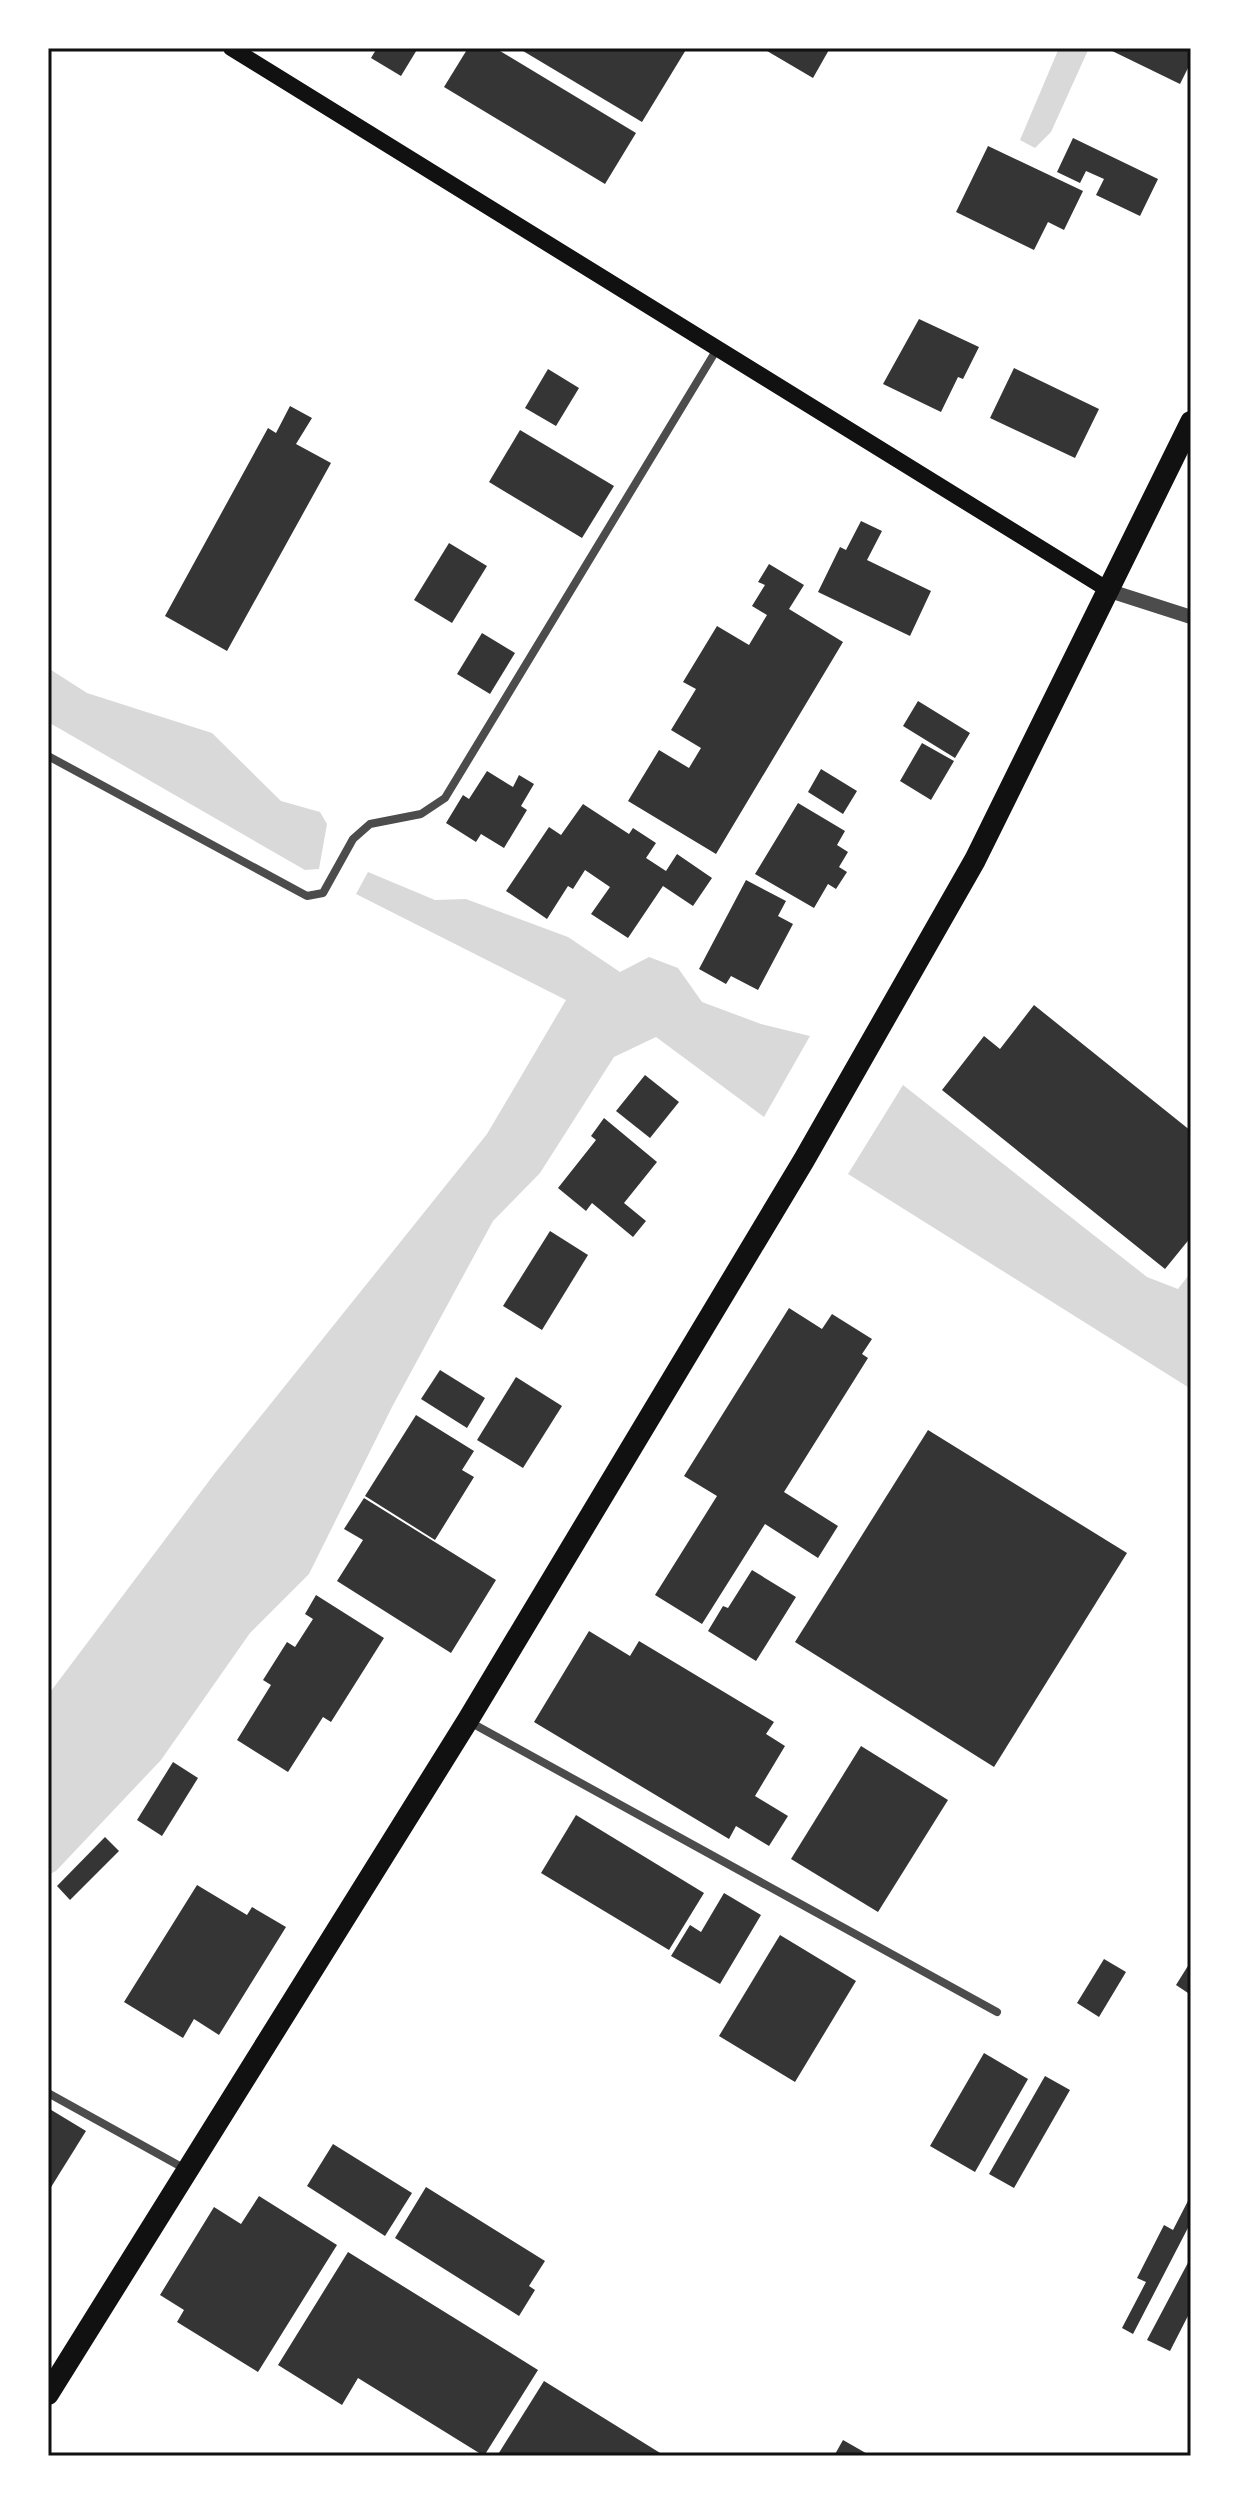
<svg xmlns="http://www.w3.org/2000/svg" width="1239" height="2504" font-family="Rubik,sans-serif">
<rect width="100%" height="100%" fill="#fff"/>
<!-- water -->
<g fill="#d9d9d9">
<path d="M 1059,48 L 1089,48 L 1051,132 L 1035,148 L 1020,140 Z"/>
<path d="M 48,668 L 87,693 L 212,733 L 281,801 L 320,812 L 327,824 L 319,869 L 305,870 L 48,722 Z"/>
<path d="M 368,872 L 435,900 L 466,899 L 568,937 L 620,972 L 649,957 L 678,968 L 702,1002 L 761,1024 L 810,1036 L 764,1117 L 656,1037 L 614,1057 L 540,1173 L 493,1221 L 392,1407 L 309,1574 L 250,1633 L 161,1760 L 56,1871 L 48,1875 L 48,1695 L 215,1473 L 487,1134 L 566,1000 L 356,894 Z"/>
<path d="M 903,1085 L 1147,1277 L 1178,1289 L 1191,1272 L 1191,1389 L 848,1174 Z"/>
</g>
<!-- building -->
<g fill="#353535">
<path d="M 377,48 L 418,48 L 401,76 L 371,58 Z"/>
<path d="M 468,48 L 495,48 L 636,133 L 605,184 L 444,87 Z"/>
<path d="M 518,48 L 687,48 L 642,122 Z"/>
<path d="M 762,48 L 830,48 L 813,78 Z"/>
<path d="M 1106,48 L 1191,48 L 1191,62 L 1180,84 Z"/>
<path d="M 1073,138 L 1158,179 L 1140,216 L 1096,195 L 1104,179 L 1086,171 L 1080,183 L 1057,172 Z"/>
<path d="M 988,146 L 1083,191 L 1064,230 L 1048,222 L 1034,250 L 956,212 Z"/>
<path d="M 919,319 L 979,347 L 963,379 L 958,377 L 941,412 L 883,384 Z"/>
<path d="M 1014,368 L 1099,409 L 1075,458 L 990,418 Z"/>
<path d="M 548,369 L 579,388 L 556,426 L 525,408 Z"/>
<path d="M 290,406 L 312,418 L 296,444 L 331,463 L 227,651 L 165,616 L 268,428 L 276,433 Z"/>
<path d="M 520,430 L 614,486 L 582,538 L 489,482 Z"/>
<path d="M 861,521 L 882,531 L 867,560 L 931,591 L 910,636 L 818,592 L 840,547 L 846,550 Z"/>
<path d="M 449,543 L 487,566 L 452,623 L 414,600 Z"/>
<path d="M 769,564 L 804,585 L 789,609 L 843,642 L 716,854 L 628,801 L 659,750 L 689,768 L 701,748 L 671,730 L 696,689 L 683,682 L 717,626 L 749,645 L 767,615 L 752,606 L 765,585 L 758,582 Z"/>
<path d="M 482,633 L 515,653 L 490,694 L 457,674 Z"/>
<path d="M 918,701 L 970,733 L 955,758 L 903,726 Z"/>
<path d="M 922,743 L 954,761 L 931,800 L 900,781 Z"/>
<path d="M 821,769 L 857,791 L 843,814 L 808,792 Z"/>
<path d="M 487,771 L 513,787 L 519,775 L 534,784 L 521,806 L 527,810 L 504,848 L 481,834 L 476,842 L 446,823 L 463,795 L 469,799 Z"/>
<path d="M 798,803 L 845,831 L 837,845 L 848,852 L 839,867 L 847,872 L 836,889 L 828,884 L 814,908 L 755,874 Z"/>
<path d="M 583,804 L 629,834 L 633,828 L 656,843 L 646,858 L 666,871 L 677,854 L 712,878 L 693,906 L 663,886 L 628,938 L 591,914 L 610,887 L 585,870 L 573,889 L 568,886 L 547,919 L 506,891 L 549,827 L 561,835 Z"/>
<path d="M 746,880 L 786,901 L 778,916 L 793,924 L 758,990 L 731,976 L 726,984 L 699,969 Z"/>
<path d="M 1034,1005 L 1191,1131 L 1191,1237 L 1165,1269 L 942,1090 L 984,1036 L 1000,1049 Z"/>
<path d="M 645,1075 L 679,1102 L 650,1138 L 616,1111 Z"/>
<path d="M 604,1118 L 657,1162 L 624,1203 L 646,1221 L 633,1237 L 592,1203 L 586,1211 L 558,1188 L 596,1140 L 591,1136 Z"/>
<path d="M 550,1231 L 588,1255 L 542,1330 L 503,1306 Z"/>
<path d="M 789,1308 L 822,1329 L 832,1314 L 872,1339 L 862,1354 L 868,1358 L 784,1492 L 838,1526 L 818,1558 L 765,1524 L 702,1624 L 655,1595 L 717,1496 L 684,1476 Z"/>
<path d="M 440,1370 L 485,1398 L 467,1428 L 421,1399 Z"/>
<path d="M 516,1377 L 562,1406 L 523,1468 L 477,1440 Z"/>
<path d="M 416,1415 L 474,1451 L 462,1470 L 474,1477 L 435,1540 L 365,1496 Z"/>
<path d="M 928,1430 L 1127,1553 L 994,1767 L 795,1642 Z"/>
<path d="M 364,1498 L 496,1580 L 451,1653 L 337,1581 L 363,1540 L 344,1529 Z"/>
<path d="M 752,1570 L 796,1597 L 756,1661 L 708,1631 L 723,1606 L 728,1608 Z"/>
<path d="M 316,1595 L 384,1638 L 331,1722 L 323,1717 L 288,1772 L 237,1740 L 271,1685 L 263,1680 L 287,1642 L 295,1647 L 313,1619 L 305,1614 Z"/>
<path d="M 589,1631 L 630,1656 L 639,1641 L 774,1722 L 766,1734 L 785,1746 L 755,1796 L 788,1816 L 769,1846 L 736,1826 L 729,1839 L 534,1722 Z"/>
<path d="M 861,1746 L 948,1800 L 878,1912 L 791,1859 Z"/>
<path d="M 173,1762 L 198,1778 L 162,1836 L 137,1820 Z"/>
<path d="M 576,1815 L 704,1893 L 669,1950 L 541,1873 Z"/>
<path d="M 105,1837 L 119,1851 L 70,1900 L 57,1886 Z"/>
<path d="M 197,1885 L 247,1915 L 252,1907 L 286,1927 L 219,2035 L 194,2019 L 183,2038 L 124,2002 Z"/>
<path d="M 724,1893 L 761,1915 L 720,1984 L 671,1956 L 690,1925 L 701,1932 Z"/>
<path d="M 780,1935 L 856,1981 L 795,2082 L 719,2036 Z"/>
<path d="M 1104,1959 L 1126,1972 L 1099,2017 L 1077,2003 Z"/>
<path d="M 1191,1961 L 1191,1995 L 1176,1985 Z"/>
<path d="M 984,2053 L 1028,2079 L 975,2172 L 930,2146 Z"/>
<path d="M 1045,2076 L 1070,2090 L 1014,2188 L 989,2174 Z"/>
<path d="M 48,2108 L 86,2131 L 48,2192 Z"/>
<path d="M 333,2144 L 412,2193 L 385,2236 L 307,2186 Z"/>
<path d="M 426,2187 L 545,2261 L 529,2286 L 535,2290 L 519,2316 L 395,2238 Z"/>
<path d="M 1191,2195 L 1191,2222 L 1133,2334 L 1122,2328 L 1146,2282 L 1137,2278 L 1164,2225 L 1173,2230 Z"/>
<path d="M 259,2196 L 337,2245 L 258,2372 L 177,2322 L 184,2310 L 160,2295 L 214,2207 L 241,2224 Z"/>
<path d="M 348,2252 L 538,2370 L 484,2456 L 358,2378 L 342,2405 L 278,2365 Z"/>
<path d="M 1191,2257 L 1191,2310 L 1170,2351 L 1147,2340 Z"/>
<path d="M 544,2381 L 665,2456 L 497,2456 Z"/>
<path d="M 843,2440 L 871,2456 L 834,2456 Z"/>
</g>
<g fill="none" stroke-linecap="round" stroke-linejoin="round">
<!-- minor -->
<g stroke="#4c4c4c" stroke-width="8">
<path d="M 48,756 L 307,896 L 323,893 L 353,839 L 370,824 L 421,814 L 445,798 L 717,349"/>
<path d="M 468,1721 L 997,2012"/>
<path d="M 48,2093 L 187,2170"/>
</g>
<!-- tertiary -->
<path stroke="#4c4c4c" stroke-width="14" d="M 1110,591 L 1191,617"/>
<!-- secondary -->
<path stroke="#111" stroke-width="16" d="M 231,48 L 1110,591"/>
<!-- trunk -->
<path stroke="#111" stroke-width="22" d="M 48,2394 L 468,1720 L 804,1160 L 975,860 L 1191,422"/>
</g>
<!-- border -->
<rect width="1239" height="2504" fill="none" stroke="#ffffff" stroke-width="100"/>
<rect x="50" y="50" width="1139" height="2404" fill="none" stroke="#111" stroke-width="3"/>
</svg>
